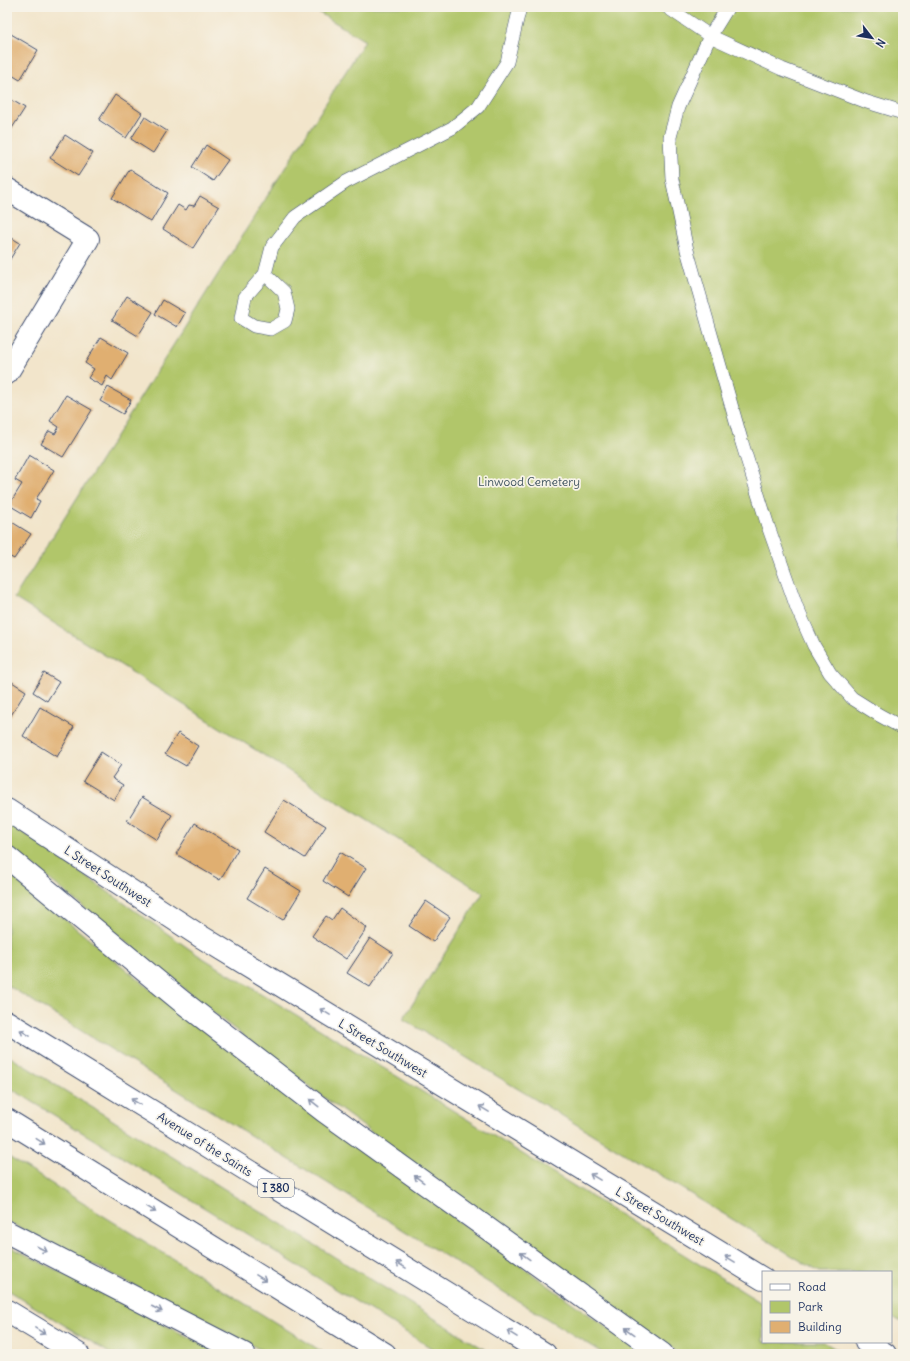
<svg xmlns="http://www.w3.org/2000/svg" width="910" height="1361" font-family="Delius,sans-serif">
<rect width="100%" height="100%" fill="#f7f3e8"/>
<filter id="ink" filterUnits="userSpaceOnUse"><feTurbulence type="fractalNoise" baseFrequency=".025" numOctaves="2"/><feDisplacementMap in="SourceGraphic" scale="8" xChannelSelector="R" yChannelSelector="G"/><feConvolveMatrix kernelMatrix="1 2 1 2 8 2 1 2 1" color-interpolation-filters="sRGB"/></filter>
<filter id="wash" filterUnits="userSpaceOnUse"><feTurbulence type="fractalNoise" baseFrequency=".012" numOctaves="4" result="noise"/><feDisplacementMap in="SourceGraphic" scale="16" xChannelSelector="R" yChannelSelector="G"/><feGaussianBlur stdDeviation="0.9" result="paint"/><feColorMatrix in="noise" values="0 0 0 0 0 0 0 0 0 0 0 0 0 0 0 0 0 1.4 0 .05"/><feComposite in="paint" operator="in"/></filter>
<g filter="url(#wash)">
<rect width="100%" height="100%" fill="#f2e5cb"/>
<!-- green -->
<g fill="#b1c66a" stroke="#667a64">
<path d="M 310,7 L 903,7 L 903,1323 L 891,1316 L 891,1272 L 819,1272 L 403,1019 L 483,893 L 14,598 L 365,41 Z"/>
<path d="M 7,821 L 198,955 L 449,1108 L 763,1304 L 763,1342 L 824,1342 L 844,1354 L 680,1354 L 439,1182 L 303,1082 L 224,1021 L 7,845 Z"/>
<path d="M 7,872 L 150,989 L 465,1226 L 644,1354 L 604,1354 L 7,985 Z"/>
<path d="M 7,1055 L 492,1354 L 441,1354 L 7,1086 Z"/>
<path d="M 7,1156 L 326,1354 L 269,1354 L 7,1221 Z"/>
<path d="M 7,1245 L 222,1354 L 111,1354 L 7,1290 Z"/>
</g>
<g id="blocks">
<!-- building -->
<g fill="#e0af71">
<path d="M 11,34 L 38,50 L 20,80 L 7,72 L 7,41 Z"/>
<path d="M 115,95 L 142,113 L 126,138 L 99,120 Z"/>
<path d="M 7,97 L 25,108 L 7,136 Z"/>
<path d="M 145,117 L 167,131 L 153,153 L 131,139 Z"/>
<path d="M 65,135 L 93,153 L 78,176 L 50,158 Z"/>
<path d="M 206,145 L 228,160 L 213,181 L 192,167 Z"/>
<path d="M 130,169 L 168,193 L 151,222 L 112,198 Z"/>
<path d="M 200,196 L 219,207 L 193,248 L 163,229 L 178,205 L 186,210 L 189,205 L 194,206 Z"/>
<path d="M 7,235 L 20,243 L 7,264 Z"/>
<path d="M 127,296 L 153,312 L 138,336 L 112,320 Z"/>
<path d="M 163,300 L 185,313 L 177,327 L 155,314 Z"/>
<path d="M 101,337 L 128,353 L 112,380 L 107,376 L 102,386 L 88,378 L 94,369 L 85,363 Z"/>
<path d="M 108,387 L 131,400 L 123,414 L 100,401 Z"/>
<path d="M 66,395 L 92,410 L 63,457 L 41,444 L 49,431 L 55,434 L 59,427 L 50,421 Z"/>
<path d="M 29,455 L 54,470 L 36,499 L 40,501 L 31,518 L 9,505 L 22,484 L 15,480 Z"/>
<path d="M 7,519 L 31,534 L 14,559 L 7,555 Z"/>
<path d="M 44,673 L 59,682 L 47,701 L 33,692 Z"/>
<path d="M 12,682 L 26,691 L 10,717 L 7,714 L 7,689 Z"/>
<path d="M 40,707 L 74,727 L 57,757 L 23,736 Z"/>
<path d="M 178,733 L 198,746 L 186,766 L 165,754 Z"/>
<path d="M 101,752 L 121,765 L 112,778 L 123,785 L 114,800 L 83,781 Z"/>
<path d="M 142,797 L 172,815 L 157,840 L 127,821 Z"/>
<path d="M 284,800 L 326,826 L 305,858 L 264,832 Z"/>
<path d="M 195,823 L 238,849 L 220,880 L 176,854 Z"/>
<path d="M 340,852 L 366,868 L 348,897 L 323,881 Z"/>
<path d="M 265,869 L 301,891 L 283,920 L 247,898 Z"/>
<path d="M 426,901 L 450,917 L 433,942 L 409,926 Z"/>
<path d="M 340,908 L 367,928 L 346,959 L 312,936 L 326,916 L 332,920 Z"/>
<path d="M 370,938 L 393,953 L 370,987 L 347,973 Z"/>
</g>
</g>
</g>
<g filter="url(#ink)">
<use href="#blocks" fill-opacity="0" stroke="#3b4a6e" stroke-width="1"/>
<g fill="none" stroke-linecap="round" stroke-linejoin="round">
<defs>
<g id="service">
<path d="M 667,7 L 710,36 L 782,69 L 867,102 L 903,113"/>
<path d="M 728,7 L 710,36 L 678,107 L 670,137 L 672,179 L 687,250 L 742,443 L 768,526 L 797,608 L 814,646 L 830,673 L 852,698 L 879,715 L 903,728"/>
<path d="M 265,274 L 284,292 L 288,309 L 285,321 L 271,329 L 254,326 L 241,318 L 245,297 L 265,274 L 272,247 L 295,217 L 346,182 L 452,128 L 478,107 L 507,62 L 520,7"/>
</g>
<path id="minor" d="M 7,189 L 88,239 L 7,373"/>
<g id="tertiary">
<path d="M 7,810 L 200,936 L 763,1279"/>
<path d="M 7,1311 L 78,1354"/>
<path d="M 866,1342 L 885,1354"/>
</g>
<g id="motorway">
<path d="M 7,857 L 180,1000 L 324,1111 L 662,1354"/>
<path d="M 7,1022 L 545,1354"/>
<path d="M 7,1120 L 385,1354"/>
<path d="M 7,1232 L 244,1354"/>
</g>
</defs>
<!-- service casing -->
<use href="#service" stroke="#3b4a6e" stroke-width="14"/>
<!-- minor casing -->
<use href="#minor" stroke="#3b4a6e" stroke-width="24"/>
<!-- tertiary casing -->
<use href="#tertiary" stroke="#3b4a6e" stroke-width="24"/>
<!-- motorway casing -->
<use href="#motorway" stroke="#3b4a6e" stroke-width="24"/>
<!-- service -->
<use href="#service" stroke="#fff" stroke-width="13"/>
<!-- minor -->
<use href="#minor" stroke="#fff" stroke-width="22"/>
<!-- tertiary -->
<use href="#tertiary" stroke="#fff" stroke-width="22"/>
<!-- motorway -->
<use href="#motorway" stroke="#fff" stroke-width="22"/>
</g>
<!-- one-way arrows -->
<defs><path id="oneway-shaft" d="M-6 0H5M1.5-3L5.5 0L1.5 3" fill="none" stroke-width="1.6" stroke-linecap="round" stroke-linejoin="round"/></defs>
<g stroke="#8d97ae">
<use href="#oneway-shaft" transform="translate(325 1012) rotate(-149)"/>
<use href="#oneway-shaft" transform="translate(25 1033) rotate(-148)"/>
<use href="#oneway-shaft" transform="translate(136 1102) rotate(-148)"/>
<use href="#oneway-shaft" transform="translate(314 1103) rotate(-142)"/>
<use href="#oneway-shaft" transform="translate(484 1109) rotate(-149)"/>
<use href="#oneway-shaft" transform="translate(40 1141) rotate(32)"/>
<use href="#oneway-shaft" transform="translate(595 1177) rotate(-149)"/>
<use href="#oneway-shaft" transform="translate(419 1179) rotate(-144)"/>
<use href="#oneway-shaft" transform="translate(151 1209) rotate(32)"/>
<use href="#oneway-shaft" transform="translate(42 1249) rotate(27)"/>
<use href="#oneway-shaft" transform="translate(525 1256) rotate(-144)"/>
<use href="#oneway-shaft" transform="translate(730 1259) rotate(-149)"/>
<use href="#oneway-shaft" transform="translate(401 1265) rotate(-148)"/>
<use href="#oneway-shaft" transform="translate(261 1278) rotate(32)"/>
<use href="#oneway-shaft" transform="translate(157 1309) rotate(27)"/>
<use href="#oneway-shaft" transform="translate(40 1331) rotate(31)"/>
<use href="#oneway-shaft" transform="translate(630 1331) rotate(-144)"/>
<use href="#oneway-shaft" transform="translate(512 1334) rotate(-148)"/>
</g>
</g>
<g text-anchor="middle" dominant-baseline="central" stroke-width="3.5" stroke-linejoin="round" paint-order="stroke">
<!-- shield labels -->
<rect fill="#f7f3e8" stroke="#5d6a87" stroke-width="1" x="258" y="1179" width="36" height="18" rx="3"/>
<g font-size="11" font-weight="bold" fill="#1b2f5e">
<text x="276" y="1188">I 380</text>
</g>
<!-- park labels -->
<g font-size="12" fill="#405561" stroke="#f7f3e8">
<text x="529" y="481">Linwood Cemetery</text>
</g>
<!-- street labels -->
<g font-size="12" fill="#1b2f5e" stroke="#f7f3e8">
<text transform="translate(108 876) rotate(33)">L Street Southwest</text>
<text transform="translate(383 1048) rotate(31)">L Street Southwest</text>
<text transform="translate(205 1144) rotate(32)">Avenue of the Saints</text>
<text transform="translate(660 1216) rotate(31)">L Street Southwest</text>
</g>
</g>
<!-- margin -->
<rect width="910" height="1361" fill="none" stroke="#f7f3e8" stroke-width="24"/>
<!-- legend -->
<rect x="762" y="1271" width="130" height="72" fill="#f7f3e8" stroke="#9fa5b1"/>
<rect x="770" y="1284" width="20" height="6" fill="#ffffff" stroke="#9fa5b1"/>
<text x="798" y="1291" font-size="12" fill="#1b2f5e">Road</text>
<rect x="770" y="1301" width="20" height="12" fill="#b1c66a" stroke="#9fa5b1"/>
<text x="798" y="1311" font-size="12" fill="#1b2f5e">Park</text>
<rect x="770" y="1321" width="20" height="12" fill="#e0af71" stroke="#9fa5b1"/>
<text x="798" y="1331" font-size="12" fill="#1b2f5e">Building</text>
<!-- north arrow -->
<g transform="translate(872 38) rotate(121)" stroke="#f7f3e8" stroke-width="3" paint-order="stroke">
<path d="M0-3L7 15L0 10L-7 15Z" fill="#1b2f5e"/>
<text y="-6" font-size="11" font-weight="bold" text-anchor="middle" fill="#1b2f5e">N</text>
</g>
</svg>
